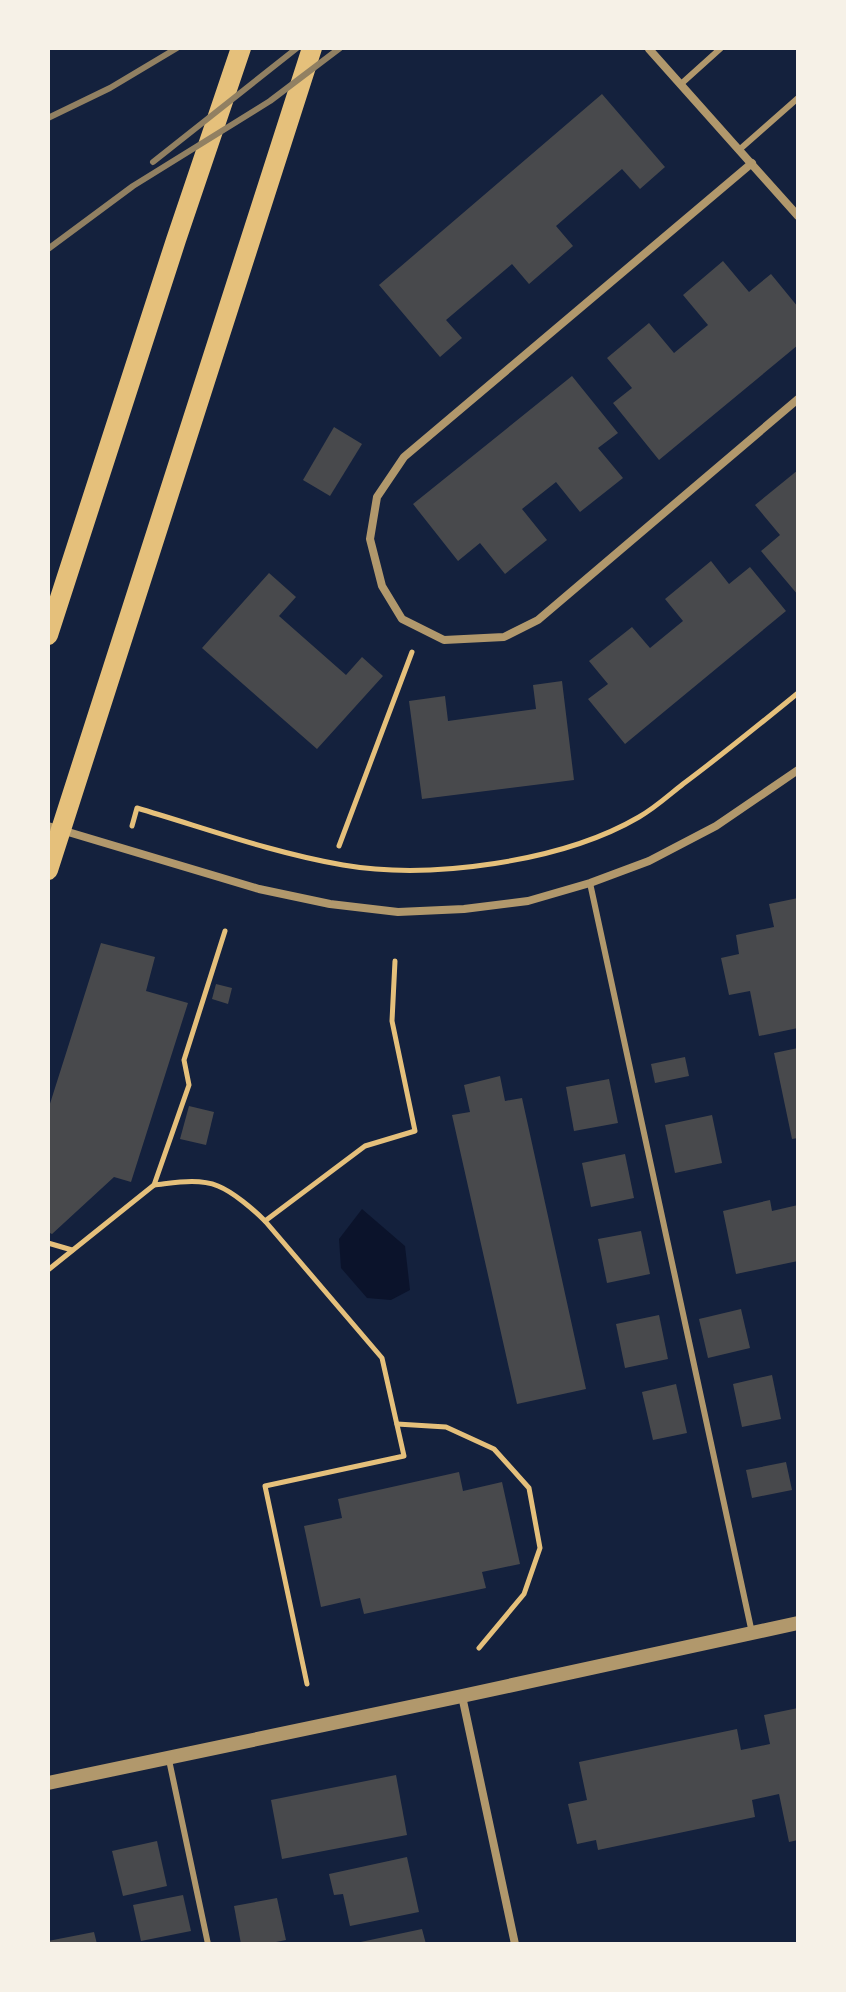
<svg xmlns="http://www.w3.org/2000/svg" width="846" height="1992" font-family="'Zilla Slab',serif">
<rect width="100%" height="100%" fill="#14213d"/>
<!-- water -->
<path fill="#0b132b" d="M 362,1209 L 405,1246 L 410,1290 L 391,1300 L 367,1298 L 341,1268 L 339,1239 Z"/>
<!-- building -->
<g fill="#48494c">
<path d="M 602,94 L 665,167 L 640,189 L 622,169 L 556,226 L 573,246 L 529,284 L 512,264 L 446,320 L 462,338 L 440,357 L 379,285 Z"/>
<path d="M 723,261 L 749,292 L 771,274 L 798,307 L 798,345 L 659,460 L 613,403 L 632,388 L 607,358 L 649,323 L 674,353 L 708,325 L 683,295 Z"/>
<path d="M 572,376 L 618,433 L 598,448 L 623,478 L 580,512 L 556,482 L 522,509 L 547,540 L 505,574 L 480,543 L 458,561 L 413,504 Z"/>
<path d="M 334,427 L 362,444 L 330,496 L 303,480 Z"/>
<path d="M 798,470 L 798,595 L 761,551 L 780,535 L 755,505 Z"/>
<path d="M 711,561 L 729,584 L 750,567 L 786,611 L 625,744 L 588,699 L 608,684 L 589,661 L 632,627 L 650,648 L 683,621 L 665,599 Z"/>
<path d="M 269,573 L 296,597 L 279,616 L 346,675 L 362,657 L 383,676 L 317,749 L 202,648 Z"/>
<path d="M 562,681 L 574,780 L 422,799 L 409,701 L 445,696 L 448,721 L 536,709 L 533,685 Z"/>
<path d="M 798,898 L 798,1028 L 759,1036 L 750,991 L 729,995 L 721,958 L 739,954 L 736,935 L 774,927 L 769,904 Z"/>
<path d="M 101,943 L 155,957 L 146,991 L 188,1003 L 131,1182 L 114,1177 L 52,1234 L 48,1232 L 48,1110 Z"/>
<path d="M 216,984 L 232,988 L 228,1004 L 212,999 Z"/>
<path d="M 798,1048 L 798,1138 L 792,1139 L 774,1053 Z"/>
<path d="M 685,1057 L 689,1076 L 655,1083 L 651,1064 Z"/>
<path d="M 500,1076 L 505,1101 L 522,1098 L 586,1389 L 517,1404 L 452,1115 L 470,1112 L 464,1085 Z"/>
<path d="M 609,1079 L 618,1123 L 574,1131 L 566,1087 Z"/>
<path d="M 189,1106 L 214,1112 L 206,1145 L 180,1139 Z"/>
<path d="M 712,1115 L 722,1163 L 675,1173 L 665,1125 Z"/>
<path d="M 625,1154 L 634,1198 L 591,1207 L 582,1163 Z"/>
<path d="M 770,1200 L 772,1211 L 798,1205 L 798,1261 L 736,1274 L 723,1211 Z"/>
<path d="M 641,1231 L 650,1274 L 607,1283 L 598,1239 Z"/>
<path d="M 741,1309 L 750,1348 L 708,1358 L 699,1319 Z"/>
<path d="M 659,1315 L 668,1359 L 625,1368 L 616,1324 Z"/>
<path d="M 772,1375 L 781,1419 L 742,1427 L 733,1384 Z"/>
<path d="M 676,1384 L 687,1433 L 653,1440 L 642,1392 Z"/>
<path d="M 786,1462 L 792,1490 L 752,1498 L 746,1470 Z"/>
<path d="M 459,1472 L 463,1491 L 502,1482 L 520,1564 L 482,1572 L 486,1588 L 364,1614 L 360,1598 L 321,1607 L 304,1526 L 342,1518 L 338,1499 Z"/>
<path d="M 798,1708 L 798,1840 L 789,1842 L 779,1794 L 752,1800 L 755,1817 L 598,1850 L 596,1840 L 577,1844 L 568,1804 L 587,1800 L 579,1762 L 737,1729 L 741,1750 L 770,1744 L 764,1715 Z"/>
<path d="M 396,1775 L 407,1835 L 282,1859 L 271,1800 Z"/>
<path d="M 157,1841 L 167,1886 L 123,1896 L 112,1851 Z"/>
<path d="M 407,1857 L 419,1912 L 350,1926 L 343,1894 L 334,1895 L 329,1874 Z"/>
<path d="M 183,1895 L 191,1931 L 141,1941 L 133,1905 Z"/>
<path d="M 277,1898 L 286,1940 L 266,1944 L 241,1944 L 234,1906 Z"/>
<path d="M 422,1929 L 426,1944 L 356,1944 L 356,1943 Z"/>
<path d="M 94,1932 L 97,1944 L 48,1944 L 48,1941 Z"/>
</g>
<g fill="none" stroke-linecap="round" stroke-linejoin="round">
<!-- path -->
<g stroke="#e5c07b" stroke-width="5">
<path d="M 132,826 L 137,808 C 205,828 273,853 343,865 C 430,880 562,862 639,817 C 655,808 669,795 683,784 C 722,755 760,724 798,693"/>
<path d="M 339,846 L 412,652"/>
<path d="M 225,931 L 184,1060 L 189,1085 L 154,1185 C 174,1183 198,1178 218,1186 C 233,1192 253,1209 265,1221"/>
<path d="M 48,1243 L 72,1250"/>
<path d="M 48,1270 L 154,1185"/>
<path d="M 397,1424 L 446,1427 L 494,1449 L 529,1488 L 540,1548 L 524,1594 L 479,1648"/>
<path d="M 307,1684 L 265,1486 L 404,1456 L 382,1358 L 265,1221 L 365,1146 L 415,1131 L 392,1021 L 395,961"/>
</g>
<!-- service -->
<g stroke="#b1986c" stroke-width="6">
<path d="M 681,84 L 721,48"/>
<path d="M 739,150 L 798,98"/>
<path d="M 590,883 L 752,1633"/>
<path d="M 169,1760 L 208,1944"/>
</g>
<!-- minor -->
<g stroke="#b1986c" stroke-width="8">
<path d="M 649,49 L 798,216"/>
<path d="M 752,163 L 404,457 L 377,497 L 370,539 L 382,586 L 402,619 L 444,640 L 504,637 L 538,620 L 798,399"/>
<path d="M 48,826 L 259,889 L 330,904 L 398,912 L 464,909 L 528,901 L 590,883 L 649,861 L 716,826 L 798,770"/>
<path d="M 462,1696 L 515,1944"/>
</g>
<!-- tertiary -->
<path stroke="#b1986c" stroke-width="14" d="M 48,1783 L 462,1696 L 798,1623"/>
<!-- primary -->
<g stroke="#e5c07b" stroke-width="20">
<path d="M 48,635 L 176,240 L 241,48"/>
<path d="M 48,870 L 312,48"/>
</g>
<!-- rail -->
<g stroke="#918062" stroke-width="6">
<path d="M 48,118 L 110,88 L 177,48"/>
<path d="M 153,162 L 297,48"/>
<path d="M 48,249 L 133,186 L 270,101 L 340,48"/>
</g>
</g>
<!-- border -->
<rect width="846" height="1992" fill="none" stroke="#f6f1e7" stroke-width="100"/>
</svg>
